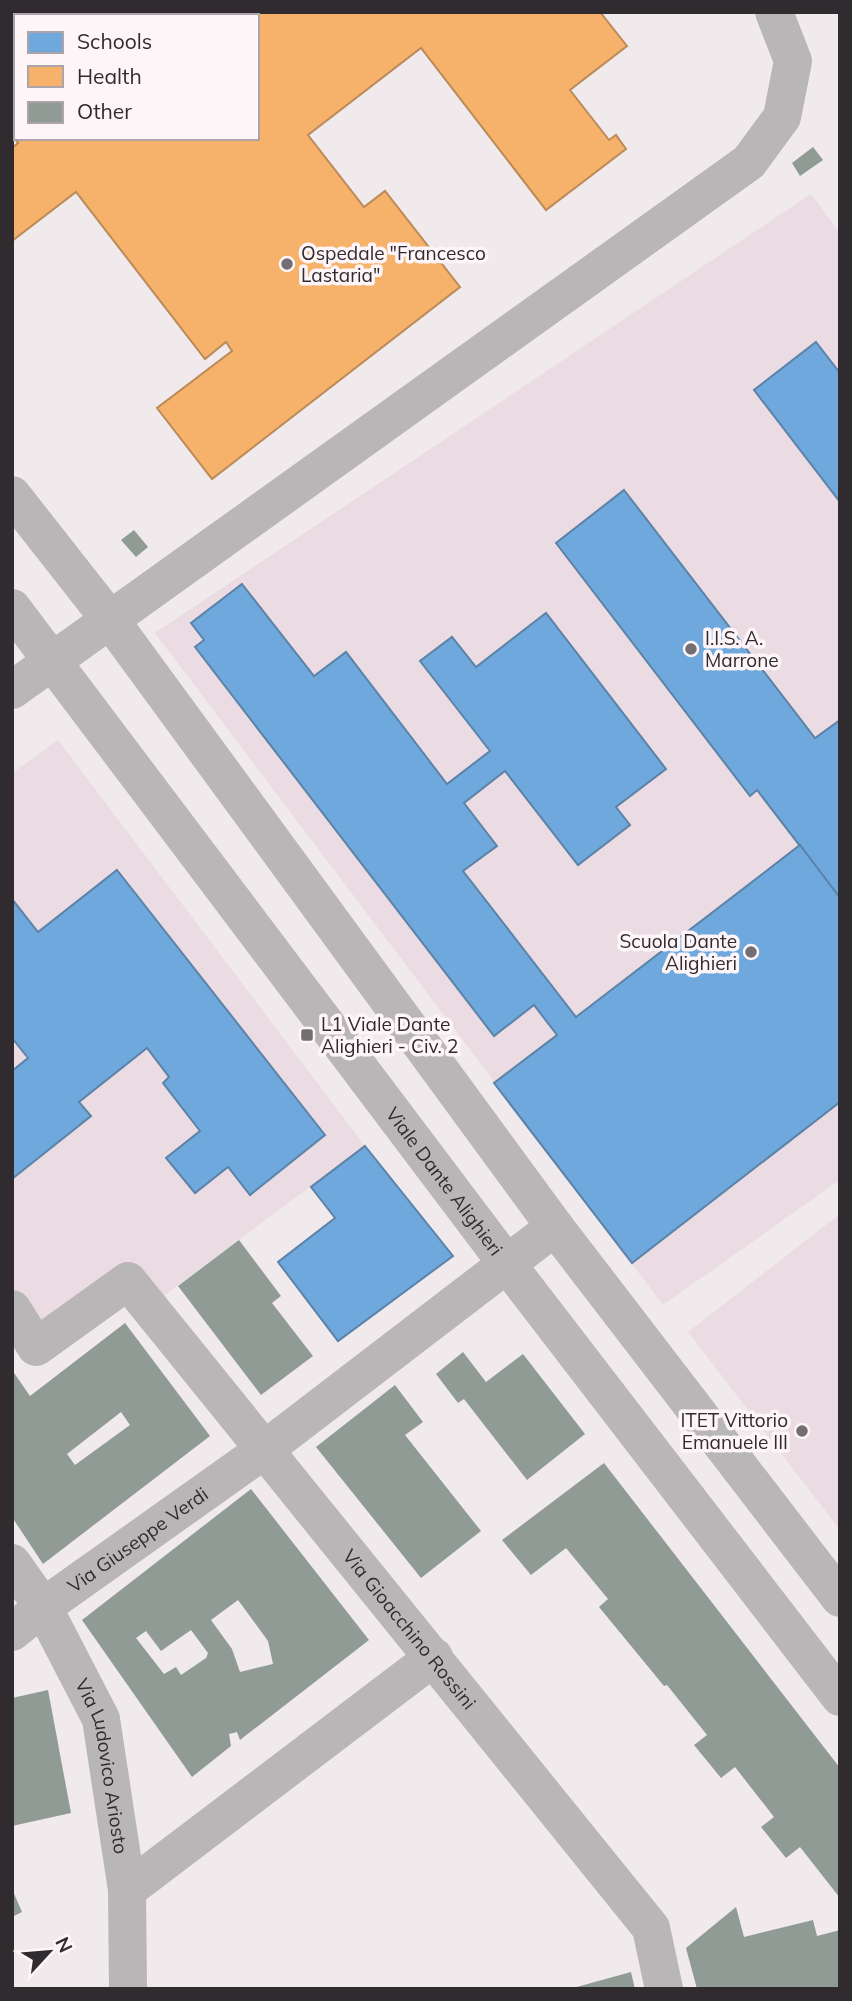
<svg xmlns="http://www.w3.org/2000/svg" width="852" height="2001" font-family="Mulish,sans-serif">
<rect width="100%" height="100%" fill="#f0eaed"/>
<!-- built -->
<g fill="#eadce2">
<path d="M 811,194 L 840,233 L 840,1180 L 663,1305 L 155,633 Z"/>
<path d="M 58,740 L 365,1146 L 154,1303 L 130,1274 L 36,1337 L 12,1297 L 12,773 Z"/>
<path d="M 840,1214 L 840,1530 L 688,1332 Z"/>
</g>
<!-- schools -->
<g fill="#6fa8dc" stroke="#5c82a8" stroke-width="2">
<path d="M 816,342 L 840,373 L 840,502 L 754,390 Z"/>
<path d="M 624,490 L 815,738 L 840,720 L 840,898 L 757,790 L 750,796 L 556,543 Z"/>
<path d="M 242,584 L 314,676 L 346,652 L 447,784 L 490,751 L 420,661 L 452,637 L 476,667 L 546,613 L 666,769 L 616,807 L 630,825 L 578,865 L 505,771 L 464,803 L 497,846 L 463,871 L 576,1017 L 800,845 L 840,898 L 840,1102 L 632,1263 L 494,1083 L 557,1035 L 534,1005 L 494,1036 L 195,647 L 204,640 L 191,623 Z"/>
<path d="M 117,870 L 325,1135 L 250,1195 L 228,1167 L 195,1193 L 166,1158 L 200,1131 L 163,1083 L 169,1077 L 147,1048 L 79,1102 L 91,1116 L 12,1179 L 12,1071 L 28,1058 L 12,1038 L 12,899 L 38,932 Z"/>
<path d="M 365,1146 L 453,1256 L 338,1341 L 278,1262 L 335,1218 L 311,1187 Z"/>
</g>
<!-- health -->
<path fill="#f6b26b" stroke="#bb8a59" stroke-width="2" fill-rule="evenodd" d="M 12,12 L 600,12 L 627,46 L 570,90 L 609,140 L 616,135 L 626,149 L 546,210 L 421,48 L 308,135 L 364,207 L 385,191 L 460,287 L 212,479 L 157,408 L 232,351 L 226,342 L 205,359 L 76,192 L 12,241 L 12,148 L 18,143 L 12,135 ZM 16,16 L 257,16 L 257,138 L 16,138 Z"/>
<!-- building -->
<g fill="#8f9b94" fill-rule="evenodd">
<path d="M 813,147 L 823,160 L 800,176 L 792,163 Z"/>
<path d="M 134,530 L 148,547 L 136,557 L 121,540 Z"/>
<path d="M 239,1240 L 281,1296 L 272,1303 L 313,1356 L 261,1395 L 178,1286 Z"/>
<path d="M 125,1323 L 210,1436 L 43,1564 L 12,1517 L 12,1370 L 30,1396 ZM 121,1412 L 130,1425 L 75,1465 L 67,1454 Z"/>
<path d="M 463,1352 L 486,1382 L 523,1354 L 585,1434 L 527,1480 L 464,1399 L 458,1403 L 436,1374 Z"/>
<path d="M 395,1385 L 423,1422 L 405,1435 L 481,1531 L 421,1578 L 316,1447 Z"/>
<path d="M 604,1463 L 840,1768 L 840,1898 L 800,1847 L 786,1858 L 761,1827 L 774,1817 L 735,1767 L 721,1778 L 694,1745 L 707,1735 L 667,1685 L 664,1686 L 599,1607 L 608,1599 L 566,1548 L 531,1575 L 502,1540 Z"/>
<path d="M 251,1489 L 369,1640 L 240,1740 L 237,1732 L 229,1734 L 231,1746 L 192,1777 L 82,1620 ZM 238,1600 L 268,1641 L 273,1664 L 240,1672 L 232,1649 L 211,1620 ZM 191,1630 L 208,1653 L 206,1658 L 181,1675 L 176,1667 L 164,1674 L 136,1638 L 146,1631 L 161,1651 Z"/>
<path d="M 48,1690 L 71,1813 L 12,1826 L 12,1698 Z"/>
<path d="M 12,1889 L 22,1912 L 12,1917 Z"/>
<path d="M 736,1907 L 744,1937 L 813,1920 L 817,1936 L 840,1930 L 840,1989 L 697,1989 L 686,1948 Z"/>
<path d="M 631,1972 L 635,1989 L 573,1989 L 573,1988 Z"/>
</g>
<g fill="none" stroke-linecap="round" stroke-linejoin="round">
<!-- minor -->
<g stroke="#b9b6b7" stroke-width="38">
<path d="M 12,495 L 111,621 L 555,1227 L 840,1598"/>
<path id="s1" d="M 12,608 L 507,1264 L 840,1697"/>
<path d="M 12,690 L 749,162 L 782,117 L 793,61 L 774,12"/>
<path id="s2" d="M 12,1309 L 36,1347 L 128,1281 L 651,1928 L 664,1989"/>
<path id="s3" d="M 12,1563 L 43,1607 L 101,1719 L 127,1890 L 128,1989"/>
<path id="s4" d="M 12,1632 L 43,1607 L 264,1450 L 555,1227"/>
<path d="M 127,1890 L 434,1657"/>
</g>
</g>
<!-- markers -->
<g fill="#736e71" stroke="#fef5f9" stroke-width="2.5">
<circle cx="287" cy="264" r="7"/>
<circle cx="691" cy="649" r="7"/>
<circle cx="751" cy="952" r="7"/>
<rect x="300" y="1028" width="14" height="14" rx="3.5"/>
<circle cx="802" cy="1431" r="7"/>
</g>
<g text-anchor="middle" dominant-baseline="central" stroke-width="7" stroke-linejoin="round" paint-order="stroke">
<!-- poi labels -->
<g font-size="19" fill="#302b2e" stroke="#fef5f9" text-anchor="start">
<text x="301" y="253">Ospedale "Francesco<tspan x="301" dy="22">Lastaria"</tspan></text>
<text x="705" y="638">I.I.S. A.<tspan x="705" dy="22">Marrone</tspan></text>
<text x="737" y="941" text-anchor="end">Scuola Dante<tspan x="737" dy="22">Alighieri</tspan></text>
<text x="321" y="1024">L1 Viale Dante<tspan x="321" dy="22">Alighieri - Civ. 2</tspan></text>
<text x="788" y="1420" text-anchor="end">ITET Vittorio<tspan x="788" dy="22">Emanuele III</tspan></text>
</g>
<!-- street labels -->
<g font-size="19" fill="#302b2e" stroke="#fef5f9">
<text stroke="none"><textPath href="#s1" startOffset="718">Viale Dante Alighieri</textPath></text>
<text stroke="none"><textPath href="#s4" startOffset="156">Via Giuseppe Verdi</textPath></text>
<text stroke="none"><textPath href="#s2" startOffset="606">Via Gioacchino Rossini</textPath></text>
<text stroke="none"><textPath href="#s3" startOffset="226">Via Ludovico Ariosto</textPath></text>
</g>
</g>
<!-- border -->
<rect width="852" height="2001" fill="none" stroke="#302b2e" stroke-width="28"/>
<!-- legend -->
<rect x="14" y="14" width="245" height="126" fill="#fef5f9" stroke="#aca4a8" stroke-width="2"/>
<rect x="28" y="32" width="35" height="21" fill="#6fa8dc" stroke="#aca4a8" stroke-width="2"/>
<text x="77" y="49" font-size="21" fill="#302b2e">Schools</text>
<rect x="28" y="66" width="35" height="21" fill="#f6b26b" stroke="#aca4a8" stroke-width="2"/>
<text x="77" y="84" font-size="21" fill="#302b2e">Health</text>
<rect x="28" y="102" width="35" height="21" fill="#8f9b94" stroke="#aca4a8" stroke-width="2"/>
<text x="77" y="119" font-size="21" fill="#302b2e">Other</text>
<!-- north arrow -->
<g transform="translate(49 1952) rotate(64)" stroke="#fef5f9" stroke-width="5" paint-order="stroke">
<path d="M0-5L12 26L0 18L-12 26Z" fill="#302b2e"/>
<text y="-10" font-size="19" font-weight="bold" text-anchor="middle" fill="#302b2e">N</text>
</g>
</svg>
